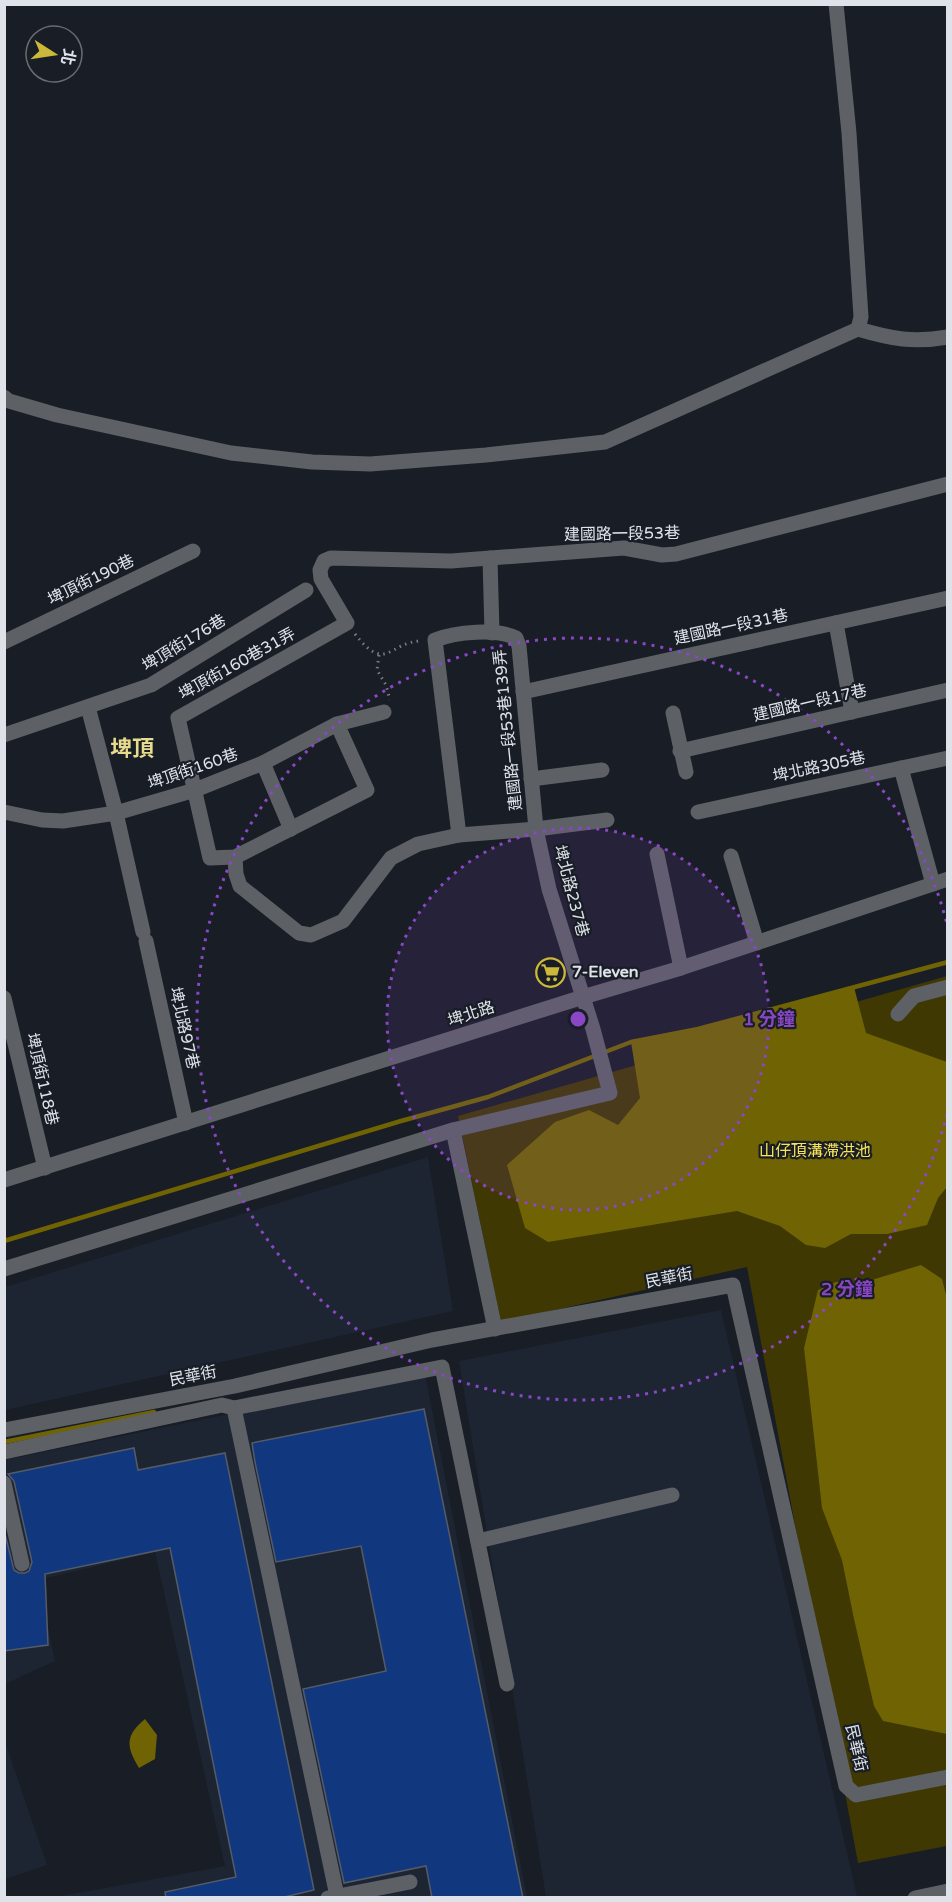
<svg xmlns="http://www.w3.org/2000/svg" width="952" height="1902" font-family="'Varela Round','Noto Sans TC',sans-serif">
<rect width="100%" height="100%" fill="#181d26"/>
<!-- built -->
<g fill="#1d2533">
<path d="M 428,1157 L 453,1311 L 5,1410 L 5,1287 Z"/>
<path d="M 721,1310 L 857,1896 L 546,1897 L 459,1361 Z"/>
<path d="M 425,1374 L 527,1897 L 56,1897 L 225,1866 L 155,1552 L 5,1588 L 4,1460 Z"/>
<path d="M 39,1585 L 55,1661 L 5,1684 L 4,1594 Z"/>
<path d="M 5,1742 L 47,1865 L 5,1879 L 4,1879 Z"/>
</g>
<!-- green -->
<path fill="#3f3803" d="M 947,976 L 947,1846 L 858,1863 L 747,1267 L 501,1322 L 458,1116 Z"/>
<!-- water -->
<g fill="#6f6303">
<path d="M 854,987 L 866,1033 L 947,1062 L 947,1187 L 938,1198 L 927,1225 L 887,1234 L 851,1234 L 825,1248 L 806,1245 L 780,1226 L 737,1211 L 548,1242 L 525,1228 L 507,1165 L 555,1122 L 589,1110 L 618,1125 L 640,1098 L 631,1042 L 698,1029 Z"/>
<path d="M 921,1265 L 942,1279 L 947,1299 L 947,1734 L 883,1721 L 874,1706 L 854,1619 L 842,1560 L 822,1508 L 804,1348 L 818,1290 L 836,1282 L 865,1282 Z"/>
<path d="M 145,1719 L 157,1735 L 155,1759 L 139,1768 C 125,1745 126,1735 145,1719 Z"/>
</g>
<g fill="none" stroke-linecap="round" stroke-linejoin="round">
<!-- stream -->
<g stroke="#6f6303" stroke-width="4.5">
<path d="M 4,1241 L 401,1121 L 488,1097 L 631,1042 L 698,1029 L 948,962"/>
<path d="M 4,1442 L 154,1412"/>
</g>
</g>
<!-- building -->
<g fill="#11387f" stroke="#555b66" stroke-width="1.5">
<path d="M 424,1409 L 523,1898 L 432,1898 L 426,1866 L 344,1883 L 303,1689 L 386,1671 L 361,1546 L 276,1562 L 255,1462 L 252,1443 Z"/>
<path d="M 134,1448 L 138,1470 L 225,1453 L 314,1890 L 280,1898 L 166,1898 L 165,1892 L 236,1877 L 170,1548 L 45,1574 L 48,1645 L 4,1651 L 4,1530 L 14,1570 L 19,1573 L 25,1573 L 29,1571 L 32,1562 L 14,1481 L 8,1474 Z"/>
</g>
<g fill="none" stroke-linecap="round" stroke-linejoin="round">
<!-- path -->
<g stroke="#797d85" stroke-width="3" stroke-dasharray="1.5 4.5" stroke-linecap="butt">
<path d="M 355,634 C 386,674 389,642 421,641"/>
<path d="M 379,655 L 377,670 L 386,685 L 390,700"/>
</g>
<!-- minor -->
<g stroke="#5d6065" stroke-width="15">
<path d="M 858,329 C 892,339 913,343 948,337"/>
<path d="M 4,397 L 9,401 L 57,415 L 231,453 L 312,462 L 370,464 L 486,455 L 605,442 L 858,329 L 861,317 L 849,133 L 836,4"/>
<path d="M 490,558 L 492,633"/>
<path d="M 836,623 L 852,712"/>
<path d="M 4,642 L 193,551"/>
<path d="M 523,692 L 948,598"/>
<path d="M 88,707 L 116,813 L 143,932"/>
<path d="M 673,713 L 686,772"/>
<path d="M 337,724 L 367,790 L 235,857 L 210,858 L 178,718 L 347,623 L 321,579 L 320,570 L 324,561 L 331,558 L 451,561 L 624,548 L 662,555 L 676,554 L 948,484"/>
<path d="M 4,735 L 151,685 L 306,590"/>
<path d="M 680,751 L 948,690"/>
<path d="M 263,763 L 291,829"/>
<path d="M 901,768 L 933,884"/>
<path d="M 531,779 L 602,770"/>
<path d="M 4,812 L 42,820 L 63,821 L 116,813 L 195,790 L 263,763 L 337,724 L 384,712"/>
<path d="M 698,812 L 948,758"/>
<path d="M 657,854 L 681,968"/>
<path d="M 731,856 L 757,943"/>
<path d="M 235,857 L 236,874 L 240,886 L 299,933 L 311,935 L 343,921 L 391,858 L 418,844 L 459,835 L 536,829 L 607,820"/>
<path d="M 146,941 L 186,1123"/>
<path d="M 4,998 L 45,1168"/>
<path d="M 898,1014 L 914,996 L 948,987"/>
<path d="M 453,1130 L 495,1329"/>
<path d="M 4,1180 L 583,997 L 681,968 L 948,879"/>
<path d="M 4,1269 L 453,1130 L 610,1093 L 593,1029 L 549,889 L 536,829 L 519,646 L 516,638 C 496,628 456,632 435,640 L 459,835"/>
<path d="M 234,1408 L 337,1896"/>
<path d="M 4,1430 L 235,1386 L 432,1340 L 733,1285 L 846,1786 L 856,1795 L 948,1777"/>
<path d="M 4,1452 L 222,1405 L 234,1408 L 442,1367 L 507,1684"/>
<path d="M 4,1483 L 22,1564"/>
<path d="M 478,1541 L 672,1495"/>
<path d="M 328,1898 L 410,1882"/>
<path d="M 915,1898 L 948,1891"/>
</g>
</g>
<!-- distance rings -->
<circle cx="578" cy="1019" r="191" fill="#8a47c5" fill-opacity=".12"/>
<g fill="none" stroke="#8a47c5" stroke-width="3" stroke-dasharray="3 6">
<circle cx="578" cy="1019" r="191"/>
<path d="M947 1114A381 381 0 1 1 947 924"/>
</g>
<!-- icons -->
<defs>
<symbol id="supermarket-ring" viewBox="-11 -11 22 22"><circle r="9.5" fill="#181d26" stroke="#ccb939" stroke-width="1.5"/><path d="M-6-5.5h2.5l.6 2H6L4.5 2H-2.5L-4.4-4H-6ZM-1.5 3.2a1.3 1.3 0 1 0 .1 0ZM3 3.2a1.3 1.3 0 1 0 .1 0Z" fill="#ccb939"/></symbol>
</defs>
<g fill-rule="evenodd">
<use href="#supermarket-ring" x="534" y="956" width="33" height="33"/>
</g>
<g text-anchor="middle" dominant-baseline="central" stroke-width="4.5" stroke-linejoin="round" paint-order="stroke">
<!-- street labels -->
<g font-size="16" fill="#dfe3e9" stroke="#181d26">
<text transform="translate(622 534) rotate(-1)">建國路一段53巷</text>
<text transform="translate(91 580) rotate(-26)">埤頂街190巷</text>
<text transform="translate(731 627) rotate(-12)">建國路一段31巷</text>
<text transform="translate(184 643) rotate(-31)">埤頂街176巷</text>
<text transform="translate(237 664) rotate(-29)">埤頂街160巷31弄</text>
<text transform="translate(810 703) rotate(-13)">建國路一段17巷</text>
<text transform="translate(508 730) rotate(-96)">建國路一段53巷139弄</text>
<text transform="translate(819 767) rotate(-12)">埤北路305巷</text>
<text transform="translate(193 769) rotate(-19)">埤頂街160巷</text>
<text transform="translate(571 891) rotate(75)">埤北路237巷</text>
<text transform="translate(471 1014) rotate(-18)">埤北路</text>
<text transform="translate(184 1028) rotate(77)">埤北路97巷</text>
<text transform="translate(42 1079) rotate(77)">埤頂街118巷</text>
<text transform="translate(669 1278) rotate(-11)">民華街</text>
<text transform="translate(193 1376) rotate(-11)">民華街</text>
<text transform="translate(856 1748) rotate(77)">民華街</text>
</g>
<!-- poi labels -->
<g font-size="16" font-weight="bold" fill="#dfe3e9" stroke="#181d26" text-anchor="start">
<text x="572" y="972">7-Eleven</text>
</g>
<!-- park labels -->
<g font-size="16" fill="#f8e457" stroke="#181d26">
<text x="815" y="1151">山仔頂溝滯洪池</text>
</g>
<!-- district labels -->
<g font-size="22" font-weight="bold" fill="#e7db8d" stroke="#181d26">
<text x="132" y="749">埤頂</text>
</g>
</g>
<circle cx="578" cy="1019" r="9" fill="#8a47c5" stroke="#181d26" stroke-width="3"/>
<g font-size="18" text-anchor="middle" font-weight="bold" fill="#8a47c5" stroke="#181d26" stroke-width="4.5" stroke-linejoin="round" paint-order="stroke">
<text x="769" y="1025">1 分鐘</text>
<text x="847" y="1295">2 分鐘</text>
</g>
<!-- border -->
<rect width="952" height="1902" fill="none" stroke="#dfe3e9" stroke-width="12"/>
<!-- north arrow -->
<g transform="translate(54 54) rotate(102)"><circle r="28" fill="#181d26" stroke="#686c74" stroke-width="1.5"/>
<path d="M0-4.5L10 22L0 15L-10 22Z" fill="#ccb939"/>
<text y="-9" font-size="16" font-weight="bold" text-anchor="middle" fill="#dfe3e9">北</text>
</g>
</svg>
